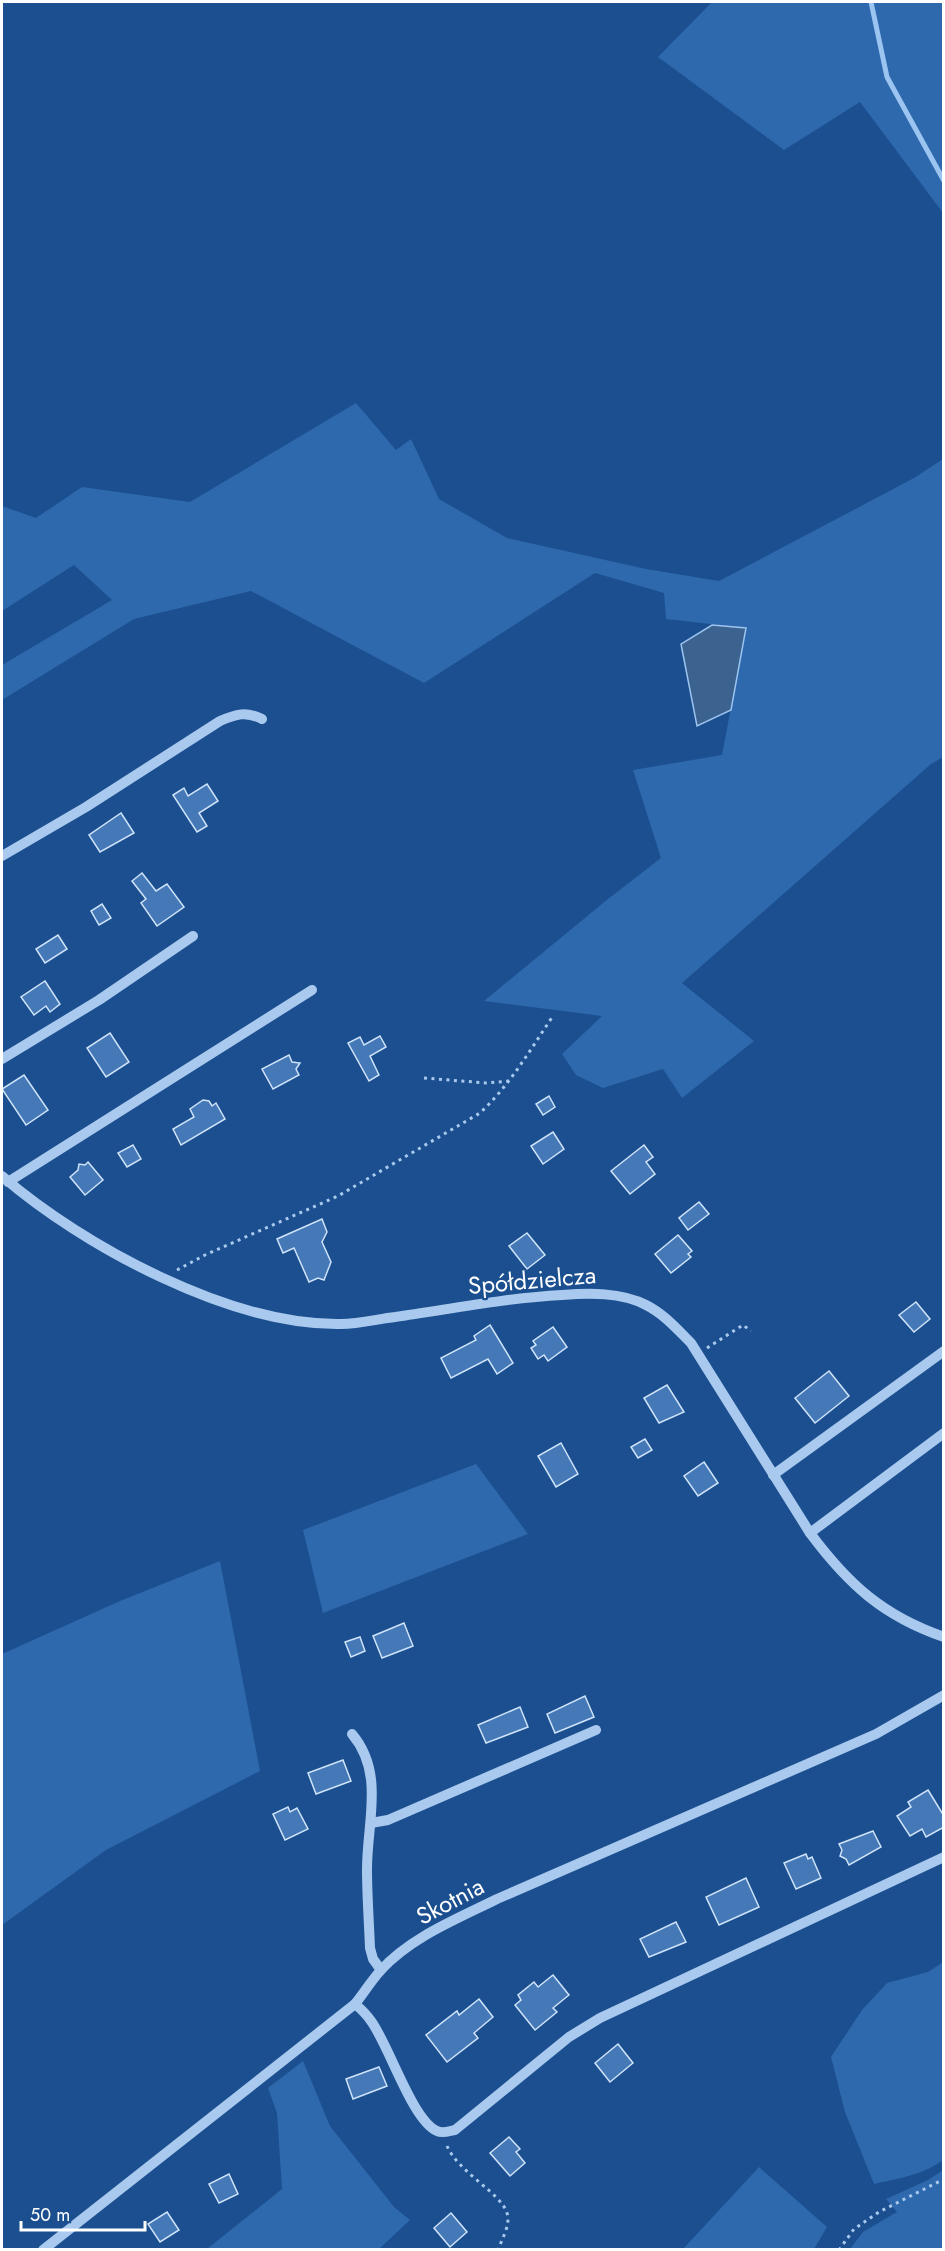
<svg xmlns="http://www.w3.org/2000/svg" width="945" height="2251" font-family="Jost,sans-serif">
<rect width="100%" height="100%" fill="#1b4f8f"/>
<!-- green -->
<g fill="#2e69ad">
<path d="M 712,2 L 943,2 L 943,213 L 860,102 L 784,150 L 658,57 Z"/>
<path d="M 356,403 L 396,450 L 411,439 L 439,499 L 507,538 L 646,569 L 719,581 L 914,478 L 943,459 L 943,757 L 931,764 L 682,983 L 754,1041 L 682,1098 L 663,1069 L 603,1088 L 576,1075 L 562,1054 L 602,1016 L 484,1001 L 608,899 L 661,858 L 633,770 L 722,755 L 746,628 L 666,619 L 664,593 L 595,573 L 424,683 L 251,591 L 134,619 L 2,700 L 2,665 L 112,600 L 74,565 L 2,611 L 2,506 L 36,518 L 82,487 L 190,502 Z"/>
<path d="M 476,1464 L 528,1534 L 323,1613 L 303,1530 Z"/>
<path d="M 220,1561 L 260,1771 L 106,1850 L 2,1925 L 2,1654 L 120,1601 Z"/>
<path d="M 943,1962 L 943,2160 C 925,2174 897,2179 874,2184 L 845,2112 L 831,2057 L 862,2010 L 887,1983 L 928,1972 Z"/>
<path d="M 303,2061 L 330,2126 L 394,2207 L 410,2220 L 379,2249 L 207,2249 L 282,2189 L 277,2113 L 268,2088 Z"/>
<path d="M 759,2167 L 827,2227 L 814,2249 L 683,2249 Z"/>
<path d="M 943,2170 L 943,2249 L 850,2249 L 863,2232 L 897,2212 L 886,2199 L 928,2180 Z"/>
</g>
<!-- water -->
<path fill="#3c6290" stroke="#9cc4f0" stroke-width="1.5" d="M 712,625 L 746,628 L 731,710 L 697,726 L 681,644 Z"/>
<g fill="none" stroke-linecap="round" stroke-linejoin="round">
<!-- stream -->
<path stroke="#9cc4f0" stroke-width="5" d="M 871,2 L 887,77 L 944,181"/>
</g>
<!-- building -->
<g fill="#4478b7" stroke="#cfe3fa" stroke-width="1.5">
<path d="M 207,784 L 218,801 L 199,813 L 207,826 L 197,832 L 173,795 L 184,788 L 188,796 Z"/>
<path d="M 121,813 L 134,833 L 100,852 L 89,835 Z"/>
<path d="M 142,873 L 156,891 L 167,884 L 184,907 L 157,926 L 141,903 L 146,899 L 132,881 Z"/>
<path d="M 102,904 L 111,918 L 99,925 L 91,911 Z"/>
<path d="M 58,935 L 67,949 L 45,963 L 36,949 Z"/>
<path d="M 45,981 L 60,1004 L 50,1012 L 46,1006 L 34,1015 L 21,997 Z"/>
<path d="M 110,1033 L 129,1062 L 106,1077 L 87,1048 Z"/>
<path d="M 380,1036 L 386,1047 L 370,1056 L 379,1075 L 369,1081 L 348,1043 L 360,1037 L 364,1045 Z"/>
<path d="M 289,1055 L 292,1062 L 300,1063 L 296,1069 L 299,1075 L 273,1089 L 262,1069 Z"/>
<path d="M 24,1075 L 48,1110 L 26,1125 L 2,1089 Z"/>
<path d="M 549,1096 L 555,1107 L 543,1115 L 536,1104 Z"/>
<path d="M 203,1100 L 209,1101 L 212,1106 L 216,1103 L 225,1119 L 181,1145 L 173,1129 L 194,1117 L 190,1109 Z"/>
<path d="M 553,1132 L 564,1149 L 543,1164 L 531,1146 Z"/>
<path d="M 133,1145 L 141,1159 L 127,1167 L 118,1153 Z"/>
<path d="M 644,1145 L 653,1157 L 646,1162 L 655,1174 L 630,1194 L 611,1171 Z"/>
<path d="M 88,1162 L 103,1180 L 85,1195 L 70,1177 L 78,1170 L 79,1164 L 85,1165 Z"/>
<path d="M 699,1202 L 709,1214 L 688,1230 L 679,1218 Z"/>
<path d="M 322,1219 L 327,1232 L 322,1242 L 331,1262 L 324,1280 L 318,1278 L 309,1282 L 294,1248 L 283,1253 L 277,1239 Z"/>
<path d="M 527,1233 L 545,1255 L 527,1269 L 509,1246 Z"/>
<path d="M 678,1235 L 692,1251 L 688,1254 L 691,1257 L 671,1273 L 655,1254 Z"/>
<path d="M 916,1302 L 930,1319 L 914,1332 L 899,1315 Z"/>
<path d="M 490,1325 L 513,1363 L 497,1374 L 488,1359 L 451,1378 L 441,1358 L 476,1340 L 474,1336 Z"/>
<path d="M 553,1327 L 567,1347 L 548,1361 L 544,1355 L 538,1359 L 531,1348 L 536,1345 L 533,1341 Z"/>
<path d="M 829,1371 L 849,1396 L 815,1423 L 795,1398 Z"/>
<path d="M 667,1385 L 684,1412 L 659,1423 L 644,1398 Z"/>
<path d="M 645,1439 L 652,1450 L 638,1458 L 631,1447 Z"/>
<path d="M 561,1443 L 578,1474 L 556,1487 L 538,1456 Z"/>
<path d="M 704,1462 L 718,1483 L 698,1496 L 684,1476 Z"/>
<path d="M 404,1623 L 413,1646 L 382,1658 L 373,1636 Z"/>
<path d="M 360,1637 L 365,1651 L 351,1657 L 345,1642 Z"/>
<path d="M 585,1696 L 594,1717 L 555,1733 L 547,1714 Z"/>
<path d="M 520,1707 L 528,1727 L 486,1743 L 478,1725 Z"/>
<path d="M 343,1760 L 351,1781 L 316,1794 L 308,1773 Z"/>
<path d="M 928,1790 L 944,1816 L 944,1827 L 926,1837 L 922,1829 L 910,1836 L 897,1816 L 911,1807 L 908,1802 Z"/>
<path d="M 288,1807 L 290,1812 L 297,1808 L 308,1829 L 285,1840 L 273,1814 Z"/>
<path d="M 873,1831 L 881,1847 L 849,1865 L 846,1859 L 840,1856 L 842,1850 L 839,1844 Z"/>
<path d="M 806,1854 L 808,1859 L 812,1857 L 821,1878 L 796,1889 L 784,1863 Z"/>
<path d="M 746,1878 L 759,1907 L 719,1925 L 706,1897 Z"/>
<path d="M 676,1922 L 686,1942 L 649,1957 L 640,1939 Z"/>
<path d="M 553,1975 L 569,1995 L 553,2008 L 557,2012 L 535,2030 L 515,2005 L 521,2000 L 518,1995 L 534,1982 L 538,1987 Z"/>
<path d="M 479,1999 L 493,2017 L 474,2033 L 478,2038 L 447,2062 L 426,2035 L 457,2011 L 459,2015 Z"/>
<path d="M 618,2044 L 633,2063 L 610,2082 L 595,2063 Z"/>
<path d="M 379,2067 L 387,2086 L 353,2099 L 346,2079 Z"/>
<path d="M 509,2137 L 520,2149 L 516,2152 L 525,2163 L 510,2176 L 490,2153 Z"/>
<path d="M 229,2174 L 238,2194 L 219,2203 L 209,2184 Z"/>
<path d="M 167,2212 L 179,2230 L 160,2242 L 148,2224 Z"/>
<path d="M 451,2213 L 467,2232 L 450,2247 L 434,2228 Z"/>
</g>
<g fill="none" stroke-linecap="round" stroke-linejoin="round">
<!-- path -->
<g stroke="#a9c9ee" stroke-width="3" stroke-dasharray="3 4.5" stroke-linecap="butt">
<path d="M 424,1078 L 486,1083 L 509,1081"/>
<path d="M 177,1270 L 205,1255 L 338,1196 L 480,1113 C 510,1085 530,1050 553,1016"/>
<path d="M 707,1348 L 743,1325 L 751,1331"/>
<path d="M 447,2146 C 459,2173 501,2193 507,2213 C 511,2224 502,2239 498,2250"/>
<path d="M 839,2250 L 854,2229 L 879,2212 L 944,2179"/>
</g>
<!-- minor -->
<g stroke="#a9c9ee" stroke-width="10">
<path d="M 2,856 L 86,807 L 220,721 C 236,714 246,711 262,719"/>
<path d="M 2,1059 L 99,1000 L 193,936"/>
<path d="M 2,1176 C 83,1246 231,1326 341,1324 C 359,1324 378,1319 395,1317 C 451,1309 506,1298 562,1295 C 589,1293 621,1292 646,1305 C 664,1314 677,1329 691,1343 L 810,1533 C 848,1584 883,1616 944,1637"/>
<path d="M 8,1182 L 312,990"/>
<path d="M 773,1475 L 944,1351"/>
<path d="M 810,1533 L 944,1433"/>
<path d="M 352,1734 C 385,1773 367,1822 367,1869 C 367,1895 369,1922 370,1948 L 373,1959 L 381,1970"/>
<path d="M 371,1823 L 388,1820 L 596,1730"/>
<path d="M 355,2004 C 361,2009 367,2015 371,2021 C 389,2045 412,2120 437,2131 C 443,2134 449,2131 455,2130 L 569,2037 L 600,2018 L 944,1857"/>
<path d="M 43,2250 L 355,2004 C 364,1993 371,1981 381,1970 C 411,1937 457,1919 497,1899 L 876,1734 L 944,1695"/>
</g>
</g>
<g text-anchor="middle" dominant-baseline="central" stroke-width="4.5" stroke-linejoin="round" paint-order="stroke">
<!-- street labels -->
<g font-size="24" fill="#fff" stroke="#1b4f8f">
<text transform="translate(532 1280) rotate(-5)">Spółdzielcza</text>
<text transform="translate(450 1901) rotate(-28)">Skotnia</text>
</g>
</g>
<!-- border -->
<rect width="945" height="2251" fill="none" stroke="#ffffff" stroke-width="6"/>
<!-- scale -->
<path d="M21 2221v9h124v-9" fill="none" stroke="#ffffff" stroke-width="3"/>
<text x="30" y="2221" font-size="18" fill="#ffffff" stroke="#1b4f8f" stroke-width="4.5" paint-order="stroke">50 m</text>
</svg>
